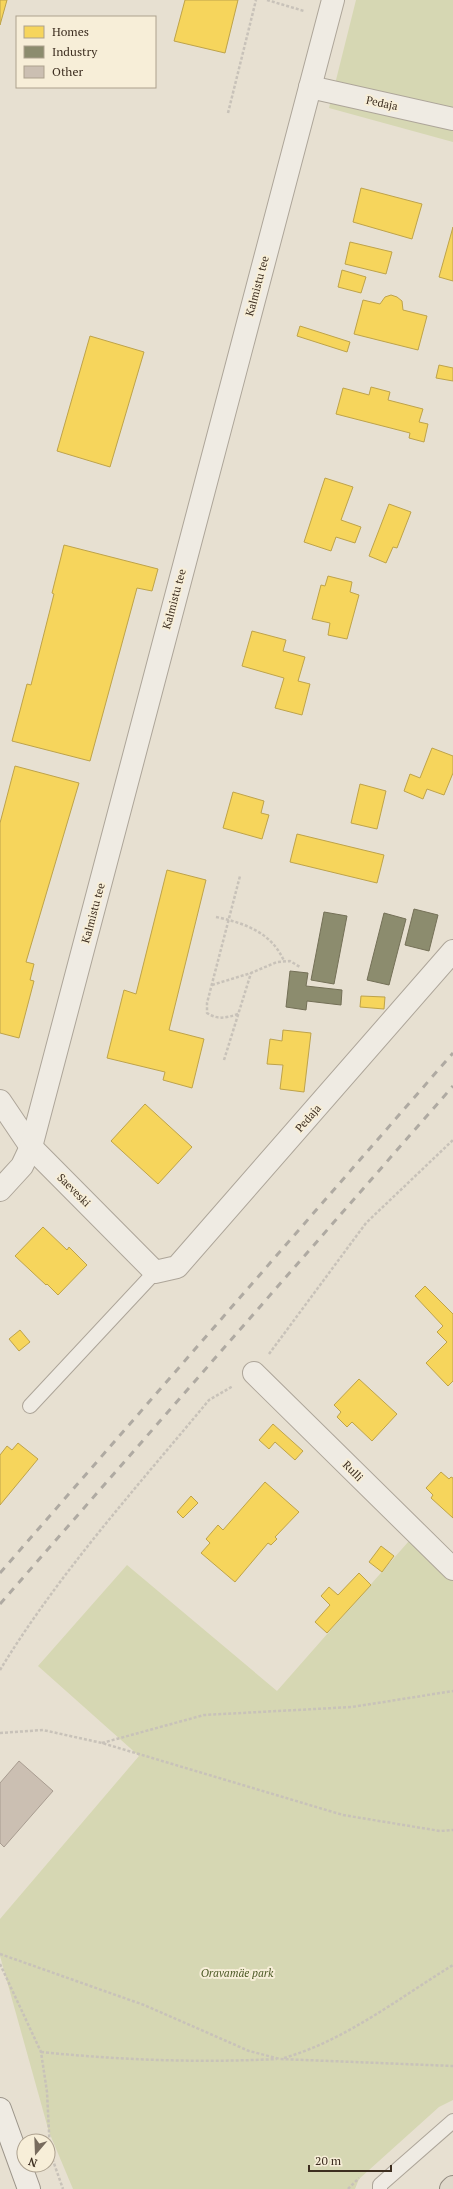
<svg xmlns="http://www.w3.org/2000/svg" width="453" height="2189" font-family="'PT Serif',serif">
<rect width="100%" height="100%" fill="#e7e0d1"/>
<!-- green -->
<g fill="#d6d7b3">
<path d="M 356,0 L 453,0 L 453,142 L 329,108 Z"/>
<path d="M 416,1533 L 453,1569 L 453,2100 L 439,2107 L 359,2179 L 355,2189 L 73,2189 L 49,2132 L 0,1956 L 0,1919 L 139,1756 L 38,1666 L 127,1565 L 277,1691 Z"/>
</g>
<!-- homes -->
<g fill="#f6d55c" stroke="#bea34a">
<path d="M 0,0 L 7,0 L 0,25 Z"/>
<path d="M 185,0 L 238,0 L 225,53 L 174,41 Z"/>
<path d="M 361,188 L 422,204 L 412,239 L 353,222 Z"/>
<path d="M 453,227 L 453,281 L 439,277 Z"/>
<path d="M 350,242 L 392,252 L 386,274 L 345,264 Z"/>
<path d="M 342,270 L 366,277 L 361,293 L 338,287 Z"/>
<path d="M 391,295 L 397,297 L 402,301 L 403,310 L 427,316 L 418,350 L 354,334 L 363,300 L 380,304 L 385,297 Z"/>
<path d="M 300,326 L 350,342 L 347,352 L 297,336 Z"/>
<path d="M 90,336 L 144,352 L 110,467 L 57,451 Z"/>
<path d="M 439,365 L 453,368 L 453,381 L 436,378 Z"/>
<path d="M 371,387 L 390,392 L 388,400 L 423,409 L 419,422 L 428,424 L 424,442 L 409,438 L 410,433 L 336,414 L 343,388 L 369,395 Z"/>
<path d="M 325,478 L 353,487 L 341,520 L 361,527 L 355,543 L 336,537 L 331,551 L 304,542 Z"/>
<path d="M 389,504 L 411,512 L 397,548 L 393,547 L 386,563 L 369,556 Z"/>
<path d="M 64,545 L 158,569 L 152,591 L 137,588 L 90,761 L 12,741 L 27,684 L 31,685 L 54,594 L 52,593 Z"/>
<path d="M 328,576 L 352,582 L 350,592 L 359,595 L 347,639 L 328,635 L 330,623 L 312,619 L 321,585 L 325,586 Z"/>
<path d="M 252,631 L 286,640 L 283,651 L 305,657 L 298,681 L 310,684 L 302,715 L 275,708 L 284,678 L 242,666 Z"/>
<path d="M 432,748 L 453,756 L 453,773 L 444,795 L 427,789 L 423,799 L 404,791 L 410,774 L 420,778 Z"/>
<path d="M 15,766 L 79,783 L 26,962 L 34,964 L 30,980 L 34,981 L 19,1038 L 0,1033 L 0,823 Z"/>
<path d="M 360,784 L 386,791 L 377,829 L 351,823 Z"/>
<path d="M 233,792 L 264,801 L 261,813 L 269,815 L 262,839 L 223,828 Z"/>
<path d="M 297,834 L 384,855 L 377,883 L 290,862 Z"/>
<path d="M 167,870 L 206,880 L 169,1030 L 204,1039 L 192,1088 L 163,1080 L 165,1072 L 107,1058 L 124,990 L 136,994 Z"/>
<path d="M 361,996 L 385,997 L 384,1009 L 360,1007 Z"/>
<path d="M 283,1030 L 311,1033 L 304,1092 L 280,1089 L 283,1065 L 267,1064 L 270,1039 L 282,1041 Z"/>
<path d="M 145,1104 L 192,1147 L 158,1184 L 111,1141 Z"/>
<path d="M 43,1227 L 67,1250 L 69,1247 L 87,1265 L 58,1295 L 47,1284 L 46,1285 L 15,1256 Z"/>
<path d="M 425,1286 L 453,1314 L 453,1381 L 448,1386 L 426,1363 L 447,1342 L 437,1332 L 443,1326 L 415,1296 Z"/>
<path d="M 20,1330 L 30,1342 L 19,1351 L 9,1339 Z"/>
<path d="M 359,1379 L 397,1414 L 372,1441 L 352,1422 L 347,1427 L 337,1417 L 341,1412 L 334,1405 Z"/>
<path d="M 273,1424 L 303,1451 L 295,1460 L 275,1442 L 269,1449 L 259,1440 Z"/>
<path d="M 18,1443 L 38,1459 L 0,1505 L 0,1455 L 7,1446 L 12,1450 Z"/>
<path d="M 441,1472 L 449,1479 L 451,1477 L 453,1478 L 453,1518 L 431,1498 L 433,1495 L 426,1488 Z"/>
<path d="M 265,1482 L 299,1512 L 275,1537 L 277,1539 L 271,1545 L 268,1543 L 235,1582 L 201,1553 L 210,1543 L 206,1539 L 218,1525 L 223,1530 Z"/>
<path d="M 191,1496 L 198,1503 L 183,1518 L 177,1512 Z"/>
<path d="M 381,1546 L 394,1556 L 382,1572 L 369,1562 Z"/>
<path d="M 359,1573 L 371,1585 L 327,1633 L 315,1622 L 330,1605 L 321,1596 L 329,1587 L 338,1595 Z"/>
</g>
<!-- industry -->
<g fill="#8c8c6e" stroke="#747057">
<path d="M 414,909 L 438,915 L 429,951 L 405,945 Z"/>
<path d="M 324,912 L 347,916 L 334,984 L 311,980 Z"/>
<path d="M 384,913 L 406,919 L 389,985 L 367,980 Z"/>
<path d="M 290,971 L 308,973 L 306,986 L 342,990 L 341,1005 L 307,1001 L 306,1010 L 286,1007 Z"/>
</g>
<!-- building -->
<path fill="#cbbfb2" stroke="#a89c90" d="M 19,1761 L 53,1791 L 4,1847 L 0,1843 L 0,1783 Z"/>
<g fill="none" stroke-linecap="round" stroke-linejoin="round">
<defs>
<g id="service">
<path d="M 30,1406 L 155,1272"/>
<path d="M 380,2189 L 380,2185 L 453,2121"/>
</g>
<g id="minor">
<path d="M 310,87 L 453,119"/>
<path d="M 0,1101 L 31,1147 L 155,1272 L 177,1267 L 453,951"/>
<path d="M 0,1190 L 22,1166 L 31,1147 L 333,0"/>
<path d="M 254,1373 L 453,1569"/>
</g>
<path id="secondary" d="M 0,2109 L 29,2189"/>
<path id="trunk" d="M 451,2189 L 453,2187"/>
</defs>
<!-- service casing -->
<use href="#service" stroke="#ada599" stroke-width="16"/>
<!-- minor casing -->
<use href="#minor" stroke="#ada599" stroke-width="24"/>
<!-- secondary casing -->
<use href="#secondary" stroke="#9c958a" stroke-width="24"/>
<!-- trunk casing -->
<use href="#trunk" stroke="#928b80" stroke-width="24"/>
<!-- path -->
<g stroke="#c8c2b9" stroke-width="2.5" stroke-dasharray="3 2" stroke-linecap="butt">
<path d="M 267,0 L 304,11"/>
<path d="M 228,113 L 256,0"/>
<path d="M 216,917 C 245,923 272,933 284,961"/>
<path d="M 212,985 L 251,973 L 277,962 L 290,961 L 300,967"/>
<path d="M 238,1014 C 226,1018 218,1020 207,1013 L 207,1003 L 240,876"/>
<path d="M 224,1060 L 251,973"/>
<path d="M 269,1354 L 366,1223 L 453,1140"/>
<path d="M 0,1670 C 59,1573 137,1487 209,1400 L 233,1386"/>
<path d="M 0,1733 L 43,1730 L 102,1743 L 343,1815 L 440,1831 L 453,1830"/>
<path d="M 102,1743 L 204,1715 L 352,1707 L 453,1691"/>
<path d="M 0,1954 L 144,2005 L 249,2051 L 280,2059 L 453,2066"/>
<path d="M 0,1964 L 41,2052 L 47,2092 L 50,2152 L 63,2189"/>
<path d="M 41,2052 C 120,2060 198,2063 277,2059"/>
<path d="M 284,2058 C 346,2040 399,1998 453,1965"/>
<path d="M 348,2189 L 359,2178"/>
</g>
<!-- service -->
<use href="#service" stroke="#efebe3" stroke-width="14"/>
<!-- minor -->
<use href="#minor" stroke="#efebe3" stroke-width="22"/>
<!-- secondary -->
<use href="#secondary" stroke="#efebe3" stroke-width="22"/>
<!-- trunk -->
<use href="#trunk" stroke="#e0d9cb" stroke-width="22"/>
<!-- rail -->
<g stroke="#afaaa2" stroke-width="3" stroke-dasharray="7 7" stroke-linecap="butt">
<path d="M 0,1573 L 453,1053"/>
<path d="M 0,1604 L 453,1086"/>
</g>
</g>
<g text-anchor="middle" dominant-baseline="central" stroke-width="4" stroke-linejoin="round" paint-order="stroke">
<!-- street labels -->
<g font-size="11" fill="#3d2e20" stroke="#f7eed8">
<text transform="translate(382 103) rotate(12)">Pedaja</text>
<text transform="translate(257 286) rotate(-75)">Kalmistu tee</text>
<text transform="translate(174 599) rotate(-75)">Kalmistu tee</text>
<text transform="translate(93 913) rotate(-75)">Kalmistu tee</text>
<text transform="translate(308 1118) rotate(-49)">Pedaja</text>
<text transform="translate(74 1190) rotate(45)">Saeveski</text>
<text transform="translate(353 1471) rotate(45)">Rulli</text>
</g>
<!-- park labels -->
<g font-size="11" font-style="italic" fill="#4d5a26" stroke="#f7eed8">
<text x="237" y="1973">Oravamäe park</text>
</g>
</g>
<!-- legend -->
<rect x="16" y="16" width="140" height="72" fill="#f7eed8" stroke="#ada18e"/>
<rect x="24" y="26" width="20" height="12" fill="#f6d55c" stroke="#ada18e"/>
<text x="52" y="36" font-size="12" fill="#3d2e20">Homes</text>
<rect x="24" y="46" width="20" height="12" fill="#8c8c6e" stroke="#ada18e"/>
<text x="52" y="56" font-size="12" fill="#3d2e20">Industry</text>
<rect x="24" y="66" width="20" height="12" fill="#cbbfb2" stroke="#ada18e"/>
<text x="52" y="76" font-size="12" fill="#3d2e20">Other</text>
<!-- north arrow -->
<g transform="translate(36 2153) rotate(199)"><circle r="19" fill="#f7eed8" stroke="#ada18e"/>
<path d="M0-3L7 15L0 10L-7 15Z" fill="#786c5e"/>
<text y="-6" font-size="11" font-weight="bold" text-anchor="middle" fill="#3d2e20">N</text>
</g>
<!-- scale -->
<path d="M309 2165v6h82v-6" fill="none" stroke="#3d2e20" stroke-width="2"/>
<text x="315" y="2165" font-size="12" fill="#3d2e20" stroke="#f7eed8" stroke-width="3" paint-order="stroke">20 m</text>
</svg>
